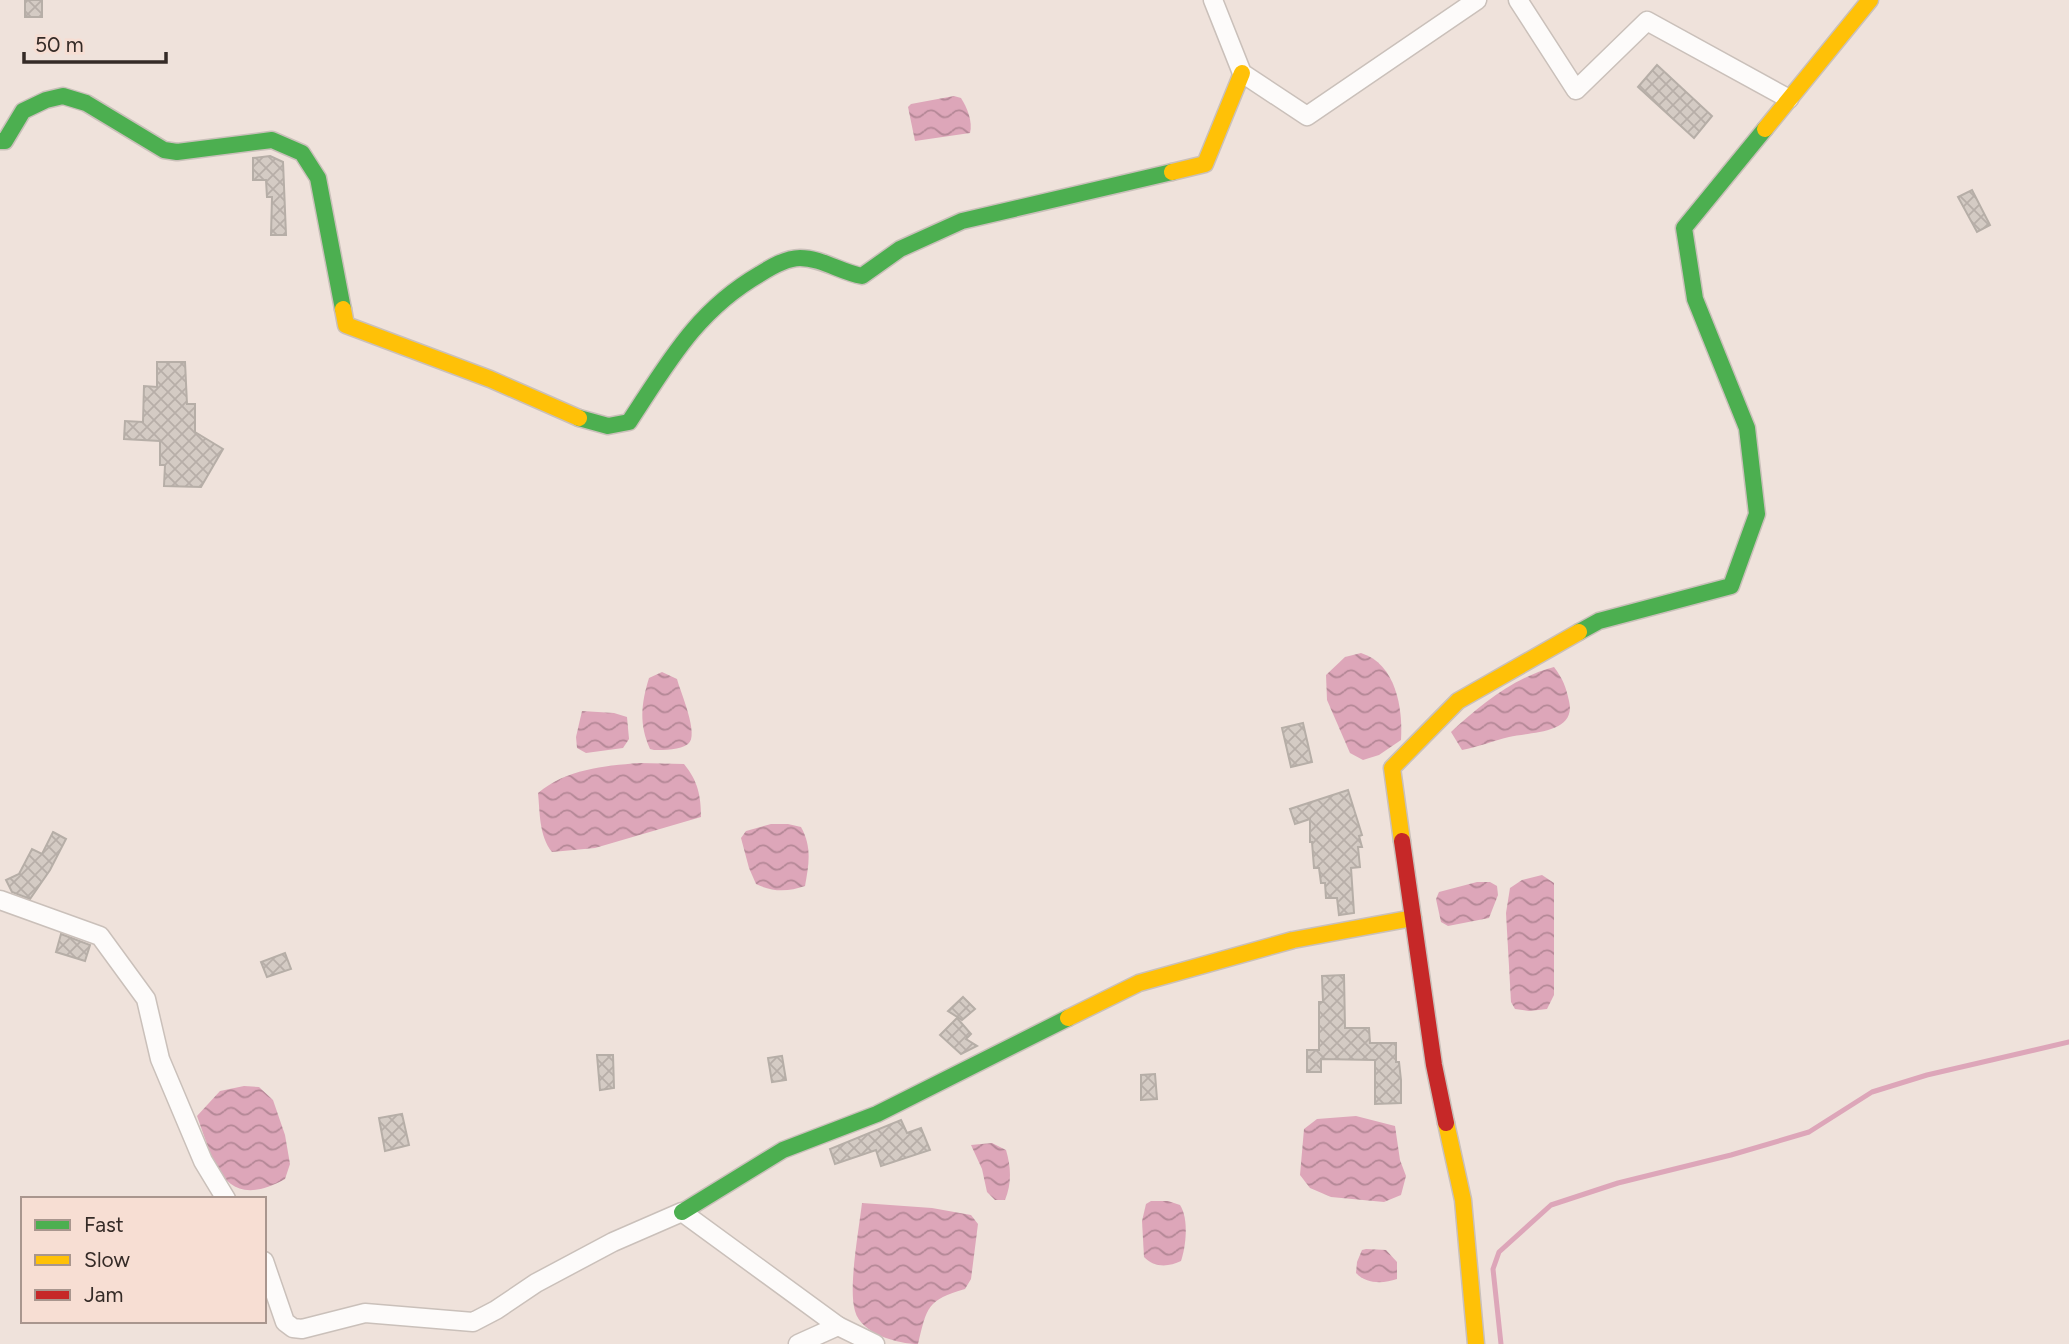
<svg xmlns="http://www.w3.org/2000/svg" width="2069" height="1344" font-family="Figtree,sans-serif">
<defs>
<pattern id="water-waves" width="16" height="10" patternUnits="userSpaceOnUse" patternTransform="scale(1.75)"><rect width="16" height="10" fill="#dda6b9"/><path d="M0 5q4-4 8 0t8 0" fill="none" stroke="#b48796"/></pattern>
<pattern id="building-cross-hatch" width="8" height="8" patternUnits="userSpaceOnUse" patternTransform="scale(1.75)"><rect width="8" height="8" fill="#d4cbc4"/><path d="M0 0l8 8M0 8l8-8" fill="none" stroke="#b7aea8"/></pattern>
</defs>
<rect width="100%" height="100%" fill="#efe2db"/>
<!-- water -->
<g fill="url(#water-waves)">
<path d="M 954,96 L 961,98 C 967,107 973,122 970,133 L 915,141 L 908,107 L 911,104 Z"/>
<path d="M 1361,653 C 1396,664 1403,708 1401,740 L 1379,755 L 1363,760 L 1350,753 L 1327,700 L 1326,675 L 1345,657 Z"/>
<path d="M 1554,667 C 1563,679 1566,687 1569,701 C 1577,734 1530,732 1509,737 C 1493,741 1478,747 1462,750 L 1451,732 C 1480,705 1515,677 1554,667 Z"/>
<path d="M 662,672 L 677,679 C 680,691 700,736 688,744 C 680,750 665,750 654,750 L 650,749 C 639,724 641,704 649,678 Z"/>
<path d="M 582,711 L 614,713 L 627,717 L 629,739 L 623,748 L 586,753 L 577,748 L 576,737 Z"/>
<path d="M 639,763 L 684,764 C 698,781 701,796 701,817 L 595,848 L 552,852 C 539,836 540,813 538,793 C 567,769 603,766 639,763 Z"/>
<path d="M 771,824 L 788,824 L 801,827 C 812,847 809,864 805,886 C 788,892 772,892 756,884 L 749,868 L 741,838 L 746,831 Z"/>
<path d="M 1542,875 L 1554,883 L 1554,995 L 1547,1009 L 1529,1011 L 1515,1009 L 1511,1002 L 1506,913 L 1510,888 L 1522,880 Z"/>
<path d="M 1477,882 L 1490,882 L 1497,886 L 1498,895 L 1489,918 L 1448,926 L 1441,922 L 1436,899 L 1439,892 Z"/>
<path d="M 244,1086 L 259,1087 L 273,1100 L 285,1135 L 290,1164 L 285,1179 C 224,1213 214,1163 197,1116 L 220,1091 Z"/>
<path d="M 1356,1116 L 1395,1126 L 1400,1160 L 1406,1176 L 1401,1195 L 1384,1202 L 1331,1197 L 1310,1188 L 1300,1175 L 1304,1129 L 1317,1119 Z"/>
<path d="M 992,1143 L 1006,1150 C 1011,1167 1012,1183 1005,1200 L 995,1200 L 987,1192 L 982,1169 L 971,1145 Z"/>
<path d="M 1151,1201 L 1168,1201 L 1180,1205 C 1189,1219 1186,1246 1181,1261 C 1169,1267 1154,1268 1144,1257 L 1142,1221 L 1146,1204 Z"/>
<path d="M 862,1203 L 932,1208 L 971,1215 L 978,1224 L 971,1279 L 965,1289 C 927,1300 927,1307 918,1344 C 898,1344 861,1334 855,1311 C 848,1288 859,1229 862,1203 Z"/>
<path d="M 1366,1249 L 1386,1250 L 1397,1262 L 1397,1279 C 1383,1284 1366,1284 1356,1273 L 1357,1262 L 1362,1250 Z"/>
</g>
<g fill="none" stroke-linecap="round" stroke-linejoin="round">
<!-- stream -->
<path stroke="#dda6b9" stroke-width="5" d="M 1501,1344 L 1493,1269 L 1499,1252 L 1551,1205 L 1618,1183 L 1731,1155 L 1809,1132 L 1872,1092 L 1927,1075 L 2069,1042"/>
</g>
<!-- building -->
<g fill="url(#building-cross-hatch)" stroke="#b6aea7" stroke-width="2">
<rect x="25" y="0" width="17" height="17"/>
<path d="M 1657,65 L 1712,116 L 1694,138 L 1638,87 Z"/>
<path d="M 270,156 L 283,162 L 286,235 L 271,235 L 272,197 L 267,197 L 266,180 L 253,180 L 253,158 Z"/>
<path d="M 1972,190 L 1990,225 L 1977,232 L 1958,197 Z"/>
<path d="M 157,362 L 185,362 L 187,404 L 195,404 L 195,432 L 223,449 L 201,487 L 164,486 L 165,465 L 160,465 L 160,441 L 124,439 L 125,421 L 143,422 L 144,386 L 157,387 Z"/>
<path d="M 1303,723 L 1312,762 L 1291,767 L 1282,728 Z"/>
<path d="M 1348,790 L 1362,835 L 1359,836 L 1362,847 L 1358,847 L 1360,867 L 1351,868 L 1354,913 L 1339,915 L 1337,898 L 1326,898 L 1325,883 L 1321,883 L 1319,868 L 1314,868 L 1312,842 L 1310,842 L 1310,819 L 1295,824 L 1290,809 Z"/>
<path d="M 53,832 L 66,839 L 50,870 L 30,899 L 12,892 L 6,880 L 19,874 L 32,849 L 42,854 Z"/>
<path d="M 61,934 L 90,945 L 85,961 L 56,952 Z"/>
<path d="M 285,953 L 291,969 L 267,977 L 261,962 Z"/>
<path d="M 1344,975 L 1345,1028 L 1369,1028 L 1370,1043 L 1396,1043 L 1396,1062 L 1399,1062 L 1401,1080 L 1401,1103 L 1375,1104 L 1375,1060 L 1321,1059 L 1321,1072 L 1307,1072 L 1307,1050 L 1319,1050 L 1319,1002 L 1323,1002 L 1322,976 Z"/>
<path d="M 963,997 L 975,1009 L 962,1020 L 948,1011 Z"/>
<path d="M 957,1018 L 971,1034 L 966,1039 L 977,1046 L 961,1054 L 940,1035 Z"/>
<path d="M 597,1055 L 613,1055 L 614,1088 L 600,1090 Z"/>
<path d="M 782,1056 L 786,1080 L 772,1082 L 768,1058 Z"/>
<path d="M 1155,1074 L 1157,1099 L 1141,1100 L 1141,1075 Z"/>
<path d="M 402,1114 L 409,1145 L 385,1151 L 379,1118 Z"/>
<path d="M 901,1120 L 907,1133 L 921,1128 L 930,1150 L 881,1166 L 876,1150 L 835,1164 L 830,1149 Z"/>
</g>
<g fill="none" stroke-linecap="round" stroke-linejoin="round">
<defs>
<g id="street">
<path d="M 1213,0 L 1242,73 L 1307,116 L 1477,0"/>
<path d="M 1518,0 L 1576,90 L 1647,21 L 1789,99"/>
<path d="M 0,900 L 100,936 L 146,999 L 160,1059 L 203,1161 L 226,1199"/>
<path d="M 264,1261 L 285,1322 L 293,1328 L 302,1329 L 365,1313 L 473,1322 L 496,1310 L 536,1283 L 613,1242 L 682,1212 L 838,1326"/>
<path d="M 798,1344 L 838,1326 L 875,1344"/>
</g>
<g id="fast">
<path d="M 0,141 L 5,141 L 23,111 L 46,100 L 63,96 L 86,103 L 164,150 L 177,152 L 272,140 L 302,153 L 318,178 L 343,309"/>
<path d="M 579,418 L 608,426 L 629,422 C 668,363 696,311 760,274 C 771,267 786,258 800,258 C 821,258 841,272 862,276 L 900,249 L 962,221 L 1172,172"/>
<path d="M 1579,632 L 1599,621 L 1731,586 L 1757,514 L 1747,428 L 1695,299 L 1684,228 L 1765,129"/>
<path d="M 682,1212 L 783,1150 L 877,1114 L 1068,1018"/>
</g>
<g id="slow">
<path d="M 1765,129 L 1870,0"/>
<path d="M 1172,172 L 1205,164 L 1242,73"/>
<path d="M 343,309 L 346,325 L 490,379 L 579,418"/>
<path d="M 1402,841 L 1392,768 L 1458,701 L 1579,632"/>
<path d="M 1068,1018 L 1139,983 L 1293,940 L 1413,918"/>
<path d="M 1446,1123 L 1463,1200 L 1476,1344"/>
</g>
<path id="jam" d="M 1402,841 L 1434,1065 L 1446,1123"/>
</defs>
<!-- street casing -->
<use href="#street" stroke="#cac0ba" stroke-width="21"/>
<!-- fast casing -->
<use href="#fast" stroke="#cac0ba" stroke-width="19"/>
<!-- slow casing -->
<use href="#slow" stroke="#cac0ba" stroke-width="19"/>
<!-- jam casing -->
<use href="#jam" stroke="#cac0ba" stroke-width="19"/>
<!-- street -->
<use href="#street" stroke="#fdfbfa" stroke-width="18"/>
<!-- fast -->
<use href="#fast" stroke="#4caf50" stroke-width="16"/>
<!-- slow -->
<use href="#slow" stroke="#ffc107" stroke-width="16"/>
<!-- jam -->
<use href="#jam" stroke="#c62828" stroke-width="16"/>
</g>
<!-- legend -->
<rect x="21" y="1197" width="245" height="126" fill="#f7ded3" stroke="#a9968e" stroke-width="2"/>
<rect x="35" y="1220" width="35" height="10" fill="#4caf50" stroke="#a9968e" stroke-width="2"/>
<text x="84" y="1232" font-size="21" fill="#352b27">Fast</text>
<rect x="35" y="1255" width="35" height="10" fill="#ffc107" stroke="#a9968e" stroke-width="2"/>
<text x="84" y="1267" font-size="21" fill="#352b27">Slow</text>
<rect x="35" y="1290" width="35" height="10" fill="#c62828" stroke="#a9968e" stroke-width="2"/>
<text x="84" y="1302" font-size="21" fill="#352b27">Jam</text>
<!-- scale -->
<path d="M24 52v10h142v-10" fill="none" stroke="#352b27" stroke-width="3.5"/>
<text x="35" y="52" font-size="21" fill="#352b27" stroke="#f7ded3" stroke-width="5" paint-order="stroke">50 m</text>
</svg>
